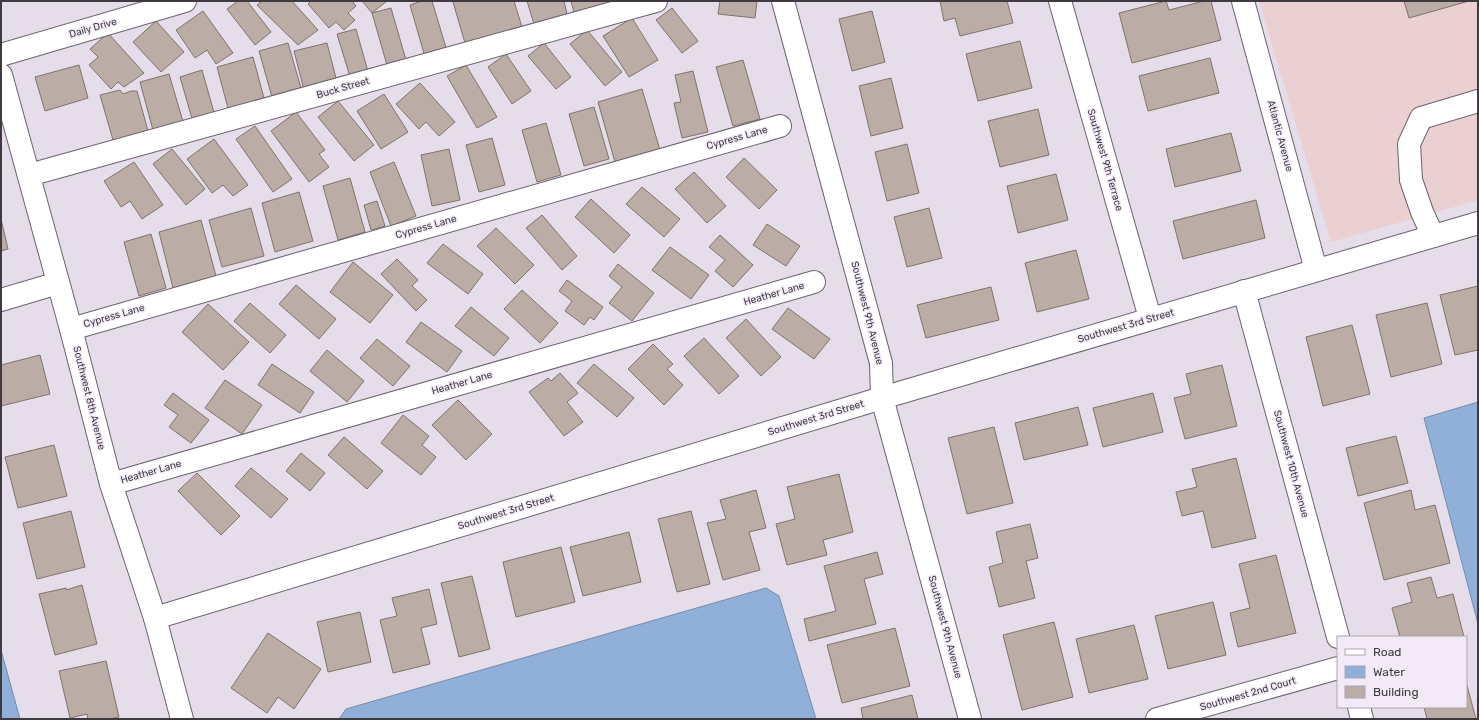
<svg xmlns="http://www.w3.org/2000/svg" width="1479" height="720" font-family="Rubik,sans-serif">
<rect width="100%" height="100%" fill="#e6ddea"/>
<!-- education -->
<path fill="#eacfd3" d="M 1259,1 L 1478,1 L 1478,200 L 1331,242 Z"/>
<!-- water -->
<g fill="#90afd9" stroke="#778cab">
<path d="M 1478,402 L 1478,624 L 1424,418 Z"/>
<path d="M 766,588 L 779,596 L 816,719 L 339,719 L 346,709 Z"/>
<path d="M 1,650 L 20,719 L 1,719 Z"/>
</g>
<!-- building -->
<g fill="#bbaca5" stroke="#80726b">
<path d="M 238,1 L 247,1 L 271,32 L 255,45 L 227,9 Z"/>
<path d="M 262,1 L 292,1 L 318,30 L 298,45 L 257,5 Z"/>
<path d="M 311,1 L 352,1 L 356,6 L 348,13 L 355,20 L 344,30 L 336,22 L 329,28 L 308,4 Z"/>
<path d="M 362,1 L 387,1 L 372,13 Z"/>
<path d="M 422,1 L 432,1 L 447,51 L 425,57 L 410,5 Z"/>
<path d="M 456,1 L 514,1 L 522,27 L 465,43 L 453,2 Z"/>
<path d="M 527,1 L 564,1 L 567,14 L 534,24 Z"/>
<path d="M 571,1 L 609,1 L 610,4 L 574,12 Z"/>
<path d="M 720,1 L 757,1 L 755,18 L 718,14 Z"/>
<path d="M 940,1 L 1007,1 L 1013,23 L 960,36 L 955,18 L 944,21 Z"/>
<path d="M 1166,1 L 1169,10 L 1204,1 L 1211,1 L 1221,40 L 1132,63 L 1119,13 Z"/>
<path d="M 1404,1 L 1469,1 L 1409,18 Z"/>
<path d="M 391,8 L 406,60 L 387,65 L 372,13 Z"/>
<path d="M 672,8 L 698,41 L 682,53 L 656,20 Z"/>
<path d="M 203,11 L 233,53 L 216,64 L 207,50 L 195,58 L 176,30 Z"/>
<path d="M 872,11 L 885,62 L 852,71 L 839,19 Z"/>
<path d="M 632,18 L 658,60 L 629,77 L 603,36 Z"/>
<path d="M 156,21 L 184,52 L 161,72 L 133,42 Z"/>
<path d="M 356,29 L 369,75 L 351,80 L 337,34 Z"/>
<path d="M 587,30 L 622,72 L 605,86 L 570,44 Z"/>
<path d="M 108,33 L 144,73 L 124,87 L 118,82 L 111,89 L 89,65 L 98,57 L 90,49 Z"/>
<path d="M 1020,41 L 1032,88 L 978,101 L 966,54 Z"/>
<path d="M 288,43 L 301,88 L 272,97 L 259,51 Z"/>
<path d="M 327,43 L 337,82 L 304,90 L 294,51 Z"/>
<path d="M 544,43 L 571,77 L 556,89 L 528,56 Z"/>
<path d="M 506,54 L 531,91 L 512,104 L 488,67 Z"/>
<path d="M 253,57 L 265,102 L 229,112 L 217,67 Z"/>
<path d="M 1210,58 L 1219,93 L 1148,111 L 1139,76 Z"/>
<path d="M 743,60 L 760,119 L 733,126 L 716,67 Z"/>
<path d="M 79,65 L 88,98 L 45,111 L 35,77 Z"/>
<path d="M 466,65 L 497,117 L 477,128 L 447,76 Z"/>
<path d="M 202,70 L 215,116 L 193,122 L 180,77 Z"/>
<path d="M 693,71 L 708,132 L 682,138 L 674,103 L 681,102 L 675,75 Z"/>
<path d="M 169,74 L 184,125 L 154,134 L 140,82 Z"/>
<path d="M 891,78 L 903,128 L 871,136 L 859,86 Z"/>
<path d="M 420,83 L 455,122 L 439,136 L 426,122 L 419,129 L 396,104 Z"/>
<path d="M 642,89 L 660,150 L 615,162 L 598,102 Z"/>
<path d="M 120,90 L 123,94 L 131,91 L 137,91 L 150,138 L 115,147 L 100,95 Z"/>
<path d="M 384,94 L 408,132 L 381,149 L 357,111 Z"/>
<path d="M 338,101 L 374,145 L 354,161 L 318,117 Z"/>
<path d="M 594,107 L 609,159 L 584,166 L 569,114 Z"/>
<path d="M 1038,109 L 1049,155 L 1000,167 L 988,121 Z"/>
<path d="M 296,112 L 325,150 L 319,154 L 329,167 L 309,182 L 271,131 Z"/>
<path d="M 546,123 L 561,175 L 537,182 L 522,130 Z"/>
<path d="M 255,126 L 292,179 L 273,192 L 236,139 Z"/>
<path d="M 1231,133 L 1241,171 L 1175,187 L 1166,149 Z"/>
<path d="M 492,138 L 505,185 L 479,192 L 466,145 Z"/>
<path d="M 214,139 L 248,185 L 233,196 L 223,185 L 212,193 L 187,159 Z"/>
<path d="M 907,144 L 919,193 L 887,201 L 875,152 Z"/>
<path d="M 172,149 L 205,189 L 186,205 L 153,164 Z"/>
<path d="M 449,149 L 460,200 L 432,206 L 421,155 Z"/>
<path d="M 744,158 L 777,190 L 759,209 L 726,177 Z"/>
<path d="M 134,162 L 163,205 L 142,219 L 130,201 L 121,207 L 104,181 Z"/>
<path d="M 394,162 L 416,216 L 391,226 L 370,172 Z"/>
<path d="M 694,172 L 726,206 L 707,223 L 675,189 Z"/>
<path d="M 1056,174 L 1068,220 L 1018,233 L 1007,186 Z"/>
<path d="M 350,178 L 365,232 L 338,240 L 323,186 Z"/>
<path d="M 642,187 L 680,219 L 664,237 L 626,204 Z"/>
<path d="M 299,192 L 313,241 L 275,252 L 262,203 Z"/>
<path d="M 591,199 L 630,235 L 614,253 L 575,217 Z"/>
<path d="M 1256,200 L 1265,238 L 1183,259 L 1173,221 Z"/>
<path d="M 377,201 L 385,226 L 371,230 L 364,205 Z"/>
<path d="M 251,208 L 264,256 L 222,267 L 209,220 Z"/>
<path d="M 929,208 L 942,258 L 907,267 L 894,217 Z"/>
<path d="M 542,215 L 577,256 L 562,270 L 526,228 Z"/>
<path d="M 1,219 L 8,249 L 1,251 Z"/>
<path d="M 201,220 L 216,276 L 173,288 L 159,232 Z"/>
<path d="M 767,224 L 800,246 L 786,266 L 753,245 Z"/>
<path d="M 496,228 L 534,265 L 515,284 L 477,246 Z"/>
<path d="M 151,234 L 166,288 L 139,296 L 124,242 Z"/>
<path d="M 720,235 L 753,265 L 733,287 L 715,271 L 725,260 L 709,247 Z"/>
<path d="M 443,244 L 483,274 L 468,294 L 427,263 Z"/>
<path d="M 670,247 L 709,275 L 691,299 L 652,270 Z"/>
<path d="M 1076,250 L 1089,299 L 1037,312 L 1025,263 Z"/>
<path d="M 397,259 L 418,280 L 412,286 L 427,300 L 416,311 L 381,274 Z"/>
<path d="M 353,262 L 393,295 L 370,323 L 330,292 Z"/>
<path d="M 618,264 L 654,293 L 632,321 L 609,303 L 622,287 L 609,276 Z"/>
<path d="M 567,280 L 603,307 L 594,320 L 590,317 L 584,325 L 565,311 L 572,301 L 559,291 Z"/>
<path d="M 296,285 L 336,319 L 319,339 L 279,304 Z"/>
<path d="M 1478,286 L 1478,350 L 1455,355 L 1440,295 Z"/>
<path d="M 991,287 L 999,320 L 926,338 L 917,305 Z"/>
<path d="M 522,290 L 558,323 L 540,343 L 504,309 Z"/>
<path d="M 250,303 L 286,335 L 270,353 L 234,321 Z"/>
<path d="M 1427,303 L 1442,364 L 1391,377 L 1376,315 Z"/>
<path d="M 208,304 L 249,342 L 223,370 L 182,332 Z"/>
<path d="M 471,307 L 509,338 L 494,356 L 455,326 Z"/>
<path d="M 788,308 L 830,339 L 814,359 L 772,329 Z"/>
<path d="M 746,319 L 781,357 L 761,376 L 726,338 Z"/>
<path d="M 421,322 L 462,351 L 447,372 L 406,342 Z"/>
<path d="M 1352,325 L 1370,394 L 1323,406 L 1306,337 Z"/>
<path d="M 704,338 L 739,376 L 719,394 L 684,356 Z"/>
<path d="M 377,339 L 410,366 L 393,386 L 360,358 Z"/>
<path d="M 653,344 L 673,364 L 667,369 L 683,385 L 664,405 L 628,369 Z"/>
<path d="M 327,350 L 364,381 L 347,402 L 310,371 Z"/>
<path d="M 40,355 L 50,394 L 1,406 L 1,365 Z"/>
<path d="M 272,364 L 314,392 L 300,413 L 258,385 Z"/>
<path d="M 594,364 L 634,398 L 617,417 L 577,383 Z"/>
<path d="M 1222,365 L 1237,426 L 1185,439 L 1174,398 L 1191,394 L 1186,374 Z"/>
<path d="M 560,373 L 578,393 L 567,402 L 583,422 L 564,436 L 529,392 L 548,378 L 551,381 Z"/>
<path d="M 225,380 L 262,405 L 242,434 L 205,408 Z"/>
<path d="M 173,393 L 209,420 L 191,443 L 169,427 L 178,415 L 164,405 Z"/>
<path d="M 1153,393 L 1163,432 L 1103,447 L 1093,408 Z"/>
<path d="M 458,400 L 492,434 L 466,460 L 432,425 Z"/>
<path d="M 1078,407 L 1088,445 L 1024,460 L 1015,423 Z"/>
<path d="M 403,415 L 429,436 L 422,445 L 436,457 L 421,475 L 381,443 Z"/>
<path d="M 994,427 L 1013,503 L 967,514 L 948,438 Z"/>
<path d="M 1396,436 L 1408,483 L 1358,496 L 1346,448 Z"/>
<path d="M 344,437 L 383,471 L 367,489 L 328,455 Z"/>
<path d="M 54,445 L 67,496 L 18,508 L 5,457 Z"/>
<path d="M 301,453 L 325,473 L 310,491 L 286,471 Z"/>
<path d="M 1236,458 L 1256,538 L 1212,548 L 1203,511 L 1182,516 L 1176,492 L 1197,487 L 1192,469 Z"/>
<path d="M 251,468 L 288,499 L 271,518 L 235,486 Z"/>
<path d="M 197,473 L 240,516 L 221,535 L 178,491 Z"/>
<path d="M 839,474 L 853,532 L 823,540 L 827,555 L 787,565 L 776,524 L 795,519 L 787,487 Z"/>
<path d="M 756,490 L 766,528 L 749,532 L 760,570 L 723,580 L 707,523 L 726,519 L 720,500 Z"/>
<path d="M 1411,490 L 1415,510 L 1435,505 L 1450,563 L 1384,580 L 1364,503 Z"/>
<path d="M 71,511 L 85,567 L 37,579 L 23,523 Z"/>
<path d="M 691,511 L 710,584 L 677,592 L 658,519 Z"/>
<path d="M 1030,524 L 1038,558 L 1026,561 L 1035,598 L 999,607 L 989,567 L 1003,563 L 996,532 Z"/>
<path d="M 629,532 L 641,582 L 583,596 L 570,547 Z"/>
<path d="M 561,547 L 575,602 L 516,617 L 503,562 Z"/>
<path d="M 877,552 L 883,574 L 864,579 L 876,624 L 809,641 L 804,619 L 836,611 L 824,566 Z"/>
<path d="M 1276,555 L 1296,633 L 1238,647 L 1230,613 L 1250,608 L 1239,564 Z"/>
<path d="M 472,576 L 490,649 L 459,657 L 441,583 Z"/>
<path d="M 1431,577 L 1437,598 L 1453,594 L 1464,637 L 1400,637 L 1392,608 L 1412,602 L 1407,583 Z"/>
<path d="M 82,585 L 97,644 L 55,655 L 39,594 L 66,588 L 66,590 Z"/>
<path d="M 429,589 L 437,624 L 421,628 L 430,664 L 393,673 L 380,620 L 397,616 L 392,598 Z"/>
<path d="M 1213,602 L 1226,655 L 1168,669 L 1155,616 Z"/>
<path d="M 360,612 L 371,662 L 328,672 L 317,622 Z"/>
<path d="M 1054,622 L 1073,697 L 1022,710 L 1003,635 Z"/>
<path d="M 1134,625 L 1148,679 L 1089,693 L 1076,639 Z"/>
<path d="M 895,628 L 910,686 L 842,703 L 827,645 Z"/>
<path d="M 268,633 L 321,669 L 294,709 L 278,697 L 267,713 L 231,688 Z"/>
<path d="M 106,661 L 119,717 L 110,719 L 88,719 L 87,714 L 70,718 L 59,671 Z"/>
<path d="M 1466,682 L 1476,719 L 1427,719 L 1424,707 L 1466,707 Z"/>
<path d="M 912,695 L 918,719 L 863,719 L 861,708 Z"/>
</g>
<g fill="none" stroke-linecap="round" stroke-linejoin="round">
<defs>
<g id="minor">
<path d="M 783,1 L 881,363 L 882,398 L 970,719"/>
<path d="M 1060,1 L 1150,318"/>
<path d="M 1243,1 L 1316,270"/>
<path d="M 1,55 L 185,1"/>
<path d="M 1,75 L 71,329 L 111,484 L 155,618 L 182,719"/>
<path d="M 29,175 L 656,1"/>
<path d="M 1433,236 L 1422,212 L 1411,180 L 1409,144 L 1421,118 L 1478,101"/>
<path d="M 1244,291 L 1338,637"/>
<path d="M 1,300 L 58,283"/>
<path d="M 71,329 L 780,126"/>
<path d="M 111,484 L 814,282"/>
<path d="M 155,618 L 882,398 L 1478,223"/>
<path d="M 1359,707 L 1362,719"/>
<path d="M 1157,719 L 1338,668"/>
</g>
</defs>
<!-- minor casing -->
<use href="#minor" stroke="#6a626d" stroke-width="24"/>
<!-- minor -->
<use href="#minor" stroke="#fff" stroke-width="22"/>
</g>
<g text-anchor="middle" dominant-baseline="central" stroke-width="3" stroke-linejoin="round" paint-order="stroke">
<!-- street labels -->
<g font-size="10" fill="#3e3a40" stroke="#f3eaf7">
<text transform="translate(93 28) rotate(-16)">Daily Drive</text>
<text transform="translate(343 88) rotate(-16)">Buck Street</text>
<text transform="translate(1280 136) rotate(75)">Atlantic Avenue</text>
<text transform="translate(737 138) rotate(-16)">Cypress Lane</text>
<text transform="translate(1105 160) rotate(74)">Southwest 9th Terrace</text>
<text transform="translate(426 227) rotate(-16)">Cypress Lane</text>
<text transform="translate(774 294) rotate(-16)">Heather Lane</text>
<text transform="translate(867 313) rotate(76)">Southwest 9th Avenue</text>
<text transform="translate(114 316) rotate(-16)">Cypress Lane</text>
<text transform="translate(1126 326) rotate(-16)">Southwest 3rd Street</text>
<text transform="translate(462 383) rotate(-16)">Heather Lane</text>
<text transform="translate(89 398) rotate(76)">Southwest 8th Avenue</text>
<text transform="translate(816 418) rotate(-17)">Southwest 3rd Street</text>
<text transform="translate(1291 464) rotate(75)">Southwest 10th Avenue</text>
<text transform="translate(151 472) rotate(-16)">Heather Lane</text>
<text transform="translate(506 512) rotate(-17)">Southwest 3rd Street</text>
<text transform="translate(945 627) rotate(75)">Southwest 9th Avenue</text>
<text transform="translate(1248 694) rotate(-16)">Southwest 2nd Court</text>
</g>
</g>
<!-- border -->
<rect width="1479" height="720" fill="none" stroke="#3e3a40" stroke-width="4"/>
<!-- legend -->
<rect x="1337" y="636" width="130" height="72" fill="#f3eaf7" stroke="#aba4ae"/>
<rect x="1345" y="649" width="20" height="6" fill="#ffffff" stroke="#aba4ae"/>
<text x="1373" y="656" font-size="12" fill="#3e3a40">Road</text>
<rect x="1345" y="666" width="20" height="12" fill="#90afd9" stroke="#aba4ae"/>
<text x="1373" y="676" font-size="12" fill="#3e3a40">Water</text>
<rect x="1345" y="686" width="20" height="12" fill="#bbaca5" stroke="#aba4ae"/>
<text x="1373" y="696" font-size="12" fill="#3e3a40">Building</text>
</svg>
